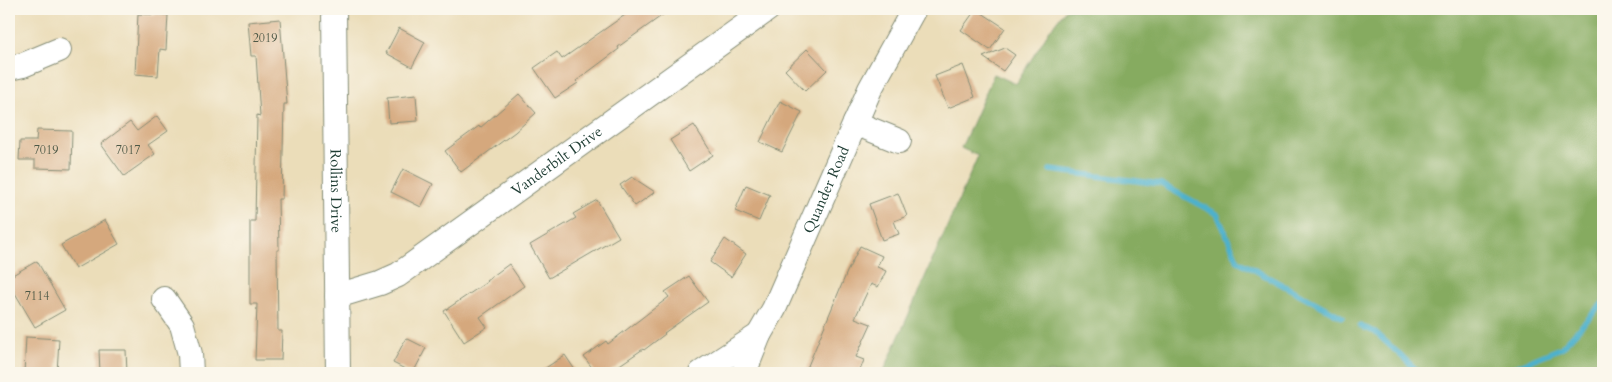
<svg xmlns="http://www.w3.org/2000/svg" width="1612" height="382" font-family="Cardo,serif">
<rect width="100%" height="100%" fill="#fbf7ec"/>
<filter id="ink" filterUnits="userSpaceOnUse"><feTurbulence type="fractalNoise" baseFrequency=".02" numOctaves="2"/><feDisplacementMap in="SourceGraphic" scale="10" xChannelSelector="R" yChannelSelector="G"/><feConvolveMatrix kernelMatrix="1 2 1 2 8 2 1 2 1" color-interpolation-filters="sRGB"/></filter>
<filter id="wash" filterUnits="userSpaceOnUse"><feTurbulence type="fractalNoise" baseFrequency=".0096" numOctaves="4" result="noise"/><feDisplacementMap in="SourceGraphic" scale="20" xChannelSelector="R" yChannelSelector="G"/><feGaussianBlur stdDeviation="1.12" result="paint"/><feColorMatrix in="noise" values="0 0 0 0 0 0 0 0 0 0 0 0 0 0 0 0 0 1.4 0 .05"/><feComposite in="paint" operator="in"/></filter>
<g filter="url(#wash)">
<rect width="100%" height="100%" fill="#ebddb9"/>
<!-- forest -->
<path fill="#86ab60" stroke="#52744a" d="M 1066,9 L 1603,9 L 1603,373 L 883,373 L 978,156 L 961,148 L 994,74 L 1016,84 L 1049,31 Z"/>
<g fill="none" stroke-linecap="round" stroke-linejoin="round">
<!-- stream -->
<g stroke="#4db1cc" stroke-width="5.5">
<path d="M 1050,170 L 1161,184 L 1217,214 L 1238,261 L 1342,317"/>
<path d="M 1360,326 L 1375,332 L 1420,373"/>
<path d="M 1501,373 L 1561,348 L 1603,303"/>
</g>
</g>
<g id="blocks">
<!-- building -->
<g fill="#d5a87d">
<path d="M 621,9 L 671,9 L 618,47 L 619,49 L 576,81 L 578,83 L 555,98 L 534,68 L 557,52 L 562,59 L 625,15 Z"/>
<path d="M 976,9 L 1005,28 L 990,50 L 961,30 Z"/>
<path d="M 138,14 L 168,15 L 166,50 L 160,49 L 158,76 L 135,74 Z"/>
<path d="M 280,19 L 287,104 L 284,104 L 282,199 L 278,199 L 279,250 L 277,250 L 278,331 L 282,331 L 281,360 L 255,360 L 257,304 L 250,304 L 250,221 L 255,221 L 257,115 L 260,116 L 256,56 L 251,56 L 248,22 Z"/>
<path d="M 399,28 L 425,42 L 412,67 L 386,53 Z"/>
<path d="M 1005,48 L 1015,55 L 1003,71 L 983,57 Z"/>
<path d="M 807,49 L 827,70 L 805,91 L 785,70 Z"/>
<path d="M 963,65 L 975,97 L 948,108 L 935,76 Z"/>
<path d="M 519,94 L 536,113 L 515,132 L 461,172 L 445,151 L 479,126 L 480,128 Z"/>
<path d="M 416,95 L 418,121 L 389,123 L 387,98 Z"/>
<path d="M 780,101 L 802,112 L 782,152 L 760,142 Z"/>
<path d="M 157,116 L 168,131 L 148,145 L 155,154 L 124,176 L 101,144 L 130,122 L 137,131 Z"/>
<path d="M 694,125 L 713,155 L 689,171 L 670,140 Z"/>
<path d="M 37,130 L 72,131 L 71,169 L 35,168 L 35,160 L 19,160 L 20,141 L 36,141 Z"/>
<path d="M 403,169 L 433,184 L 421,207 L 391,192 Z"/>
<path d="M 632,177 L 655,192 L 635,206 L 620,185 Z"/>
<path d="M 746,185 L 770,195 L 759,221 L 735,211 Z"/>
<path d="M 898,193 L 907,216 L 894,221 L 899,234 L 882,240 L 869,204 Z"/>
<path d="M 597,200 L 619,237 L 549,278 L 530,245 L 576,218 L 573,214 Z"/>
<path d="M 105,220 L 119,244 L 75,269 L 61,245 Z"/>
<path d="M 725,239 L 746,254 L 731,277 L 710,262 Z"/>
<path d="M 860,246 L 882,256 L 877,267 L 886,271 L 878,287 L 871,284 L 855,318 L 871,324 L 856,357 L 864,360 L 859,373 L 805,373 L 847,272 Z"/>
<path d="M 37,261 L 65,310 L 35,327 L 9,283 L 9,277 Z"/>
<path d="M 509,264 L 524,286 L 480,317 L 487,327 L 464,342 L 444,311 L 487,282 L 486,281 Z"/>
<path d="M 689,276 L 708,302 L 664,333 L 665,334 L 644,350 L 643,349 L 608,373 L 596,373 L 584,357 L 606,341 L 608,344 L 669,297 L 665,292 Z"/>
<path d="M 26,337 L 59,339 L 57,373 L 24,373 Z"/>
<path d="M 406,338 L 426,348 L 413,373 L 393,363 Z"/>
<path d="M 99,350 L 126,350 L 127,373 L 100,373 Z"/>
<path d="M 565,355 L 577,373 L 538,373 Z"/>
</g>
</g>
</g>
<g filter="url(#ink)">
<use href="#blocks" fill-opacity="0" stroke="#858d76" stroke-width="1"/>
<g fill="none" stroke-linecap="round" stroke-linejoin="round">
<defs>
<g id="minor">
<path id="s1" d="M 334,9 L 338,373"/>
<path d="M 9,68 L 23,65 L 59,50"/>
<path d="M 855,123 L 899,141"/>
<path id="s2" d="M 337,296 L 380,283 L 398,275 L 768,9"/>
<path d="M 164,299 L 182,325 L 190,354 L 191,373"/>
<path d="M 701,373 L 759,335"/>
<path id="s3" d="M 744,373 L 759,335 L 774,309 L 870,89 L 914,9"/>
</g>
</defs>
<!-- minor casing -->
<use href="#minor" stroke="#858d76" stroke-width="26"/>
<!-- minor -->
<use href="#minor" stroke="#fff" stroke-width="24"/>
</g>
</g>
<g text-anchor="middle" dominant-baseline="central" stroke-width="5" stroke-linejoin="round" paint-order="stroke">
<!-- number labels -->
<g font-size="12" fill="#4c5846">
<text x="265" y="38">2019</text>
<text x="46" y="150">7019</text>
<text x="128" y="150">7017</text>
<text x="37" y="296">7114</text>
</g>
<!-- street labels -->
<g font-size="15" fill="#1f3d34" stroke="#fbf7ec">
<text stroke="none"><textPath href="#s2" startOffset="260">Vanderbilt Drive</textPath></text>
<text stroke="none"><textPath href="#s3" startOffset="201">Quander Road</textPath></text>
<text stroke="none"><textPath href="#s1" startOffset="182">Rollins Drive</textPath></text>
</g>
</g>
<!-- margin -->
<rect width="1612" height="382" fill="none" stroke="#fbf7ec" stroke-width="30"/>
</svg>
